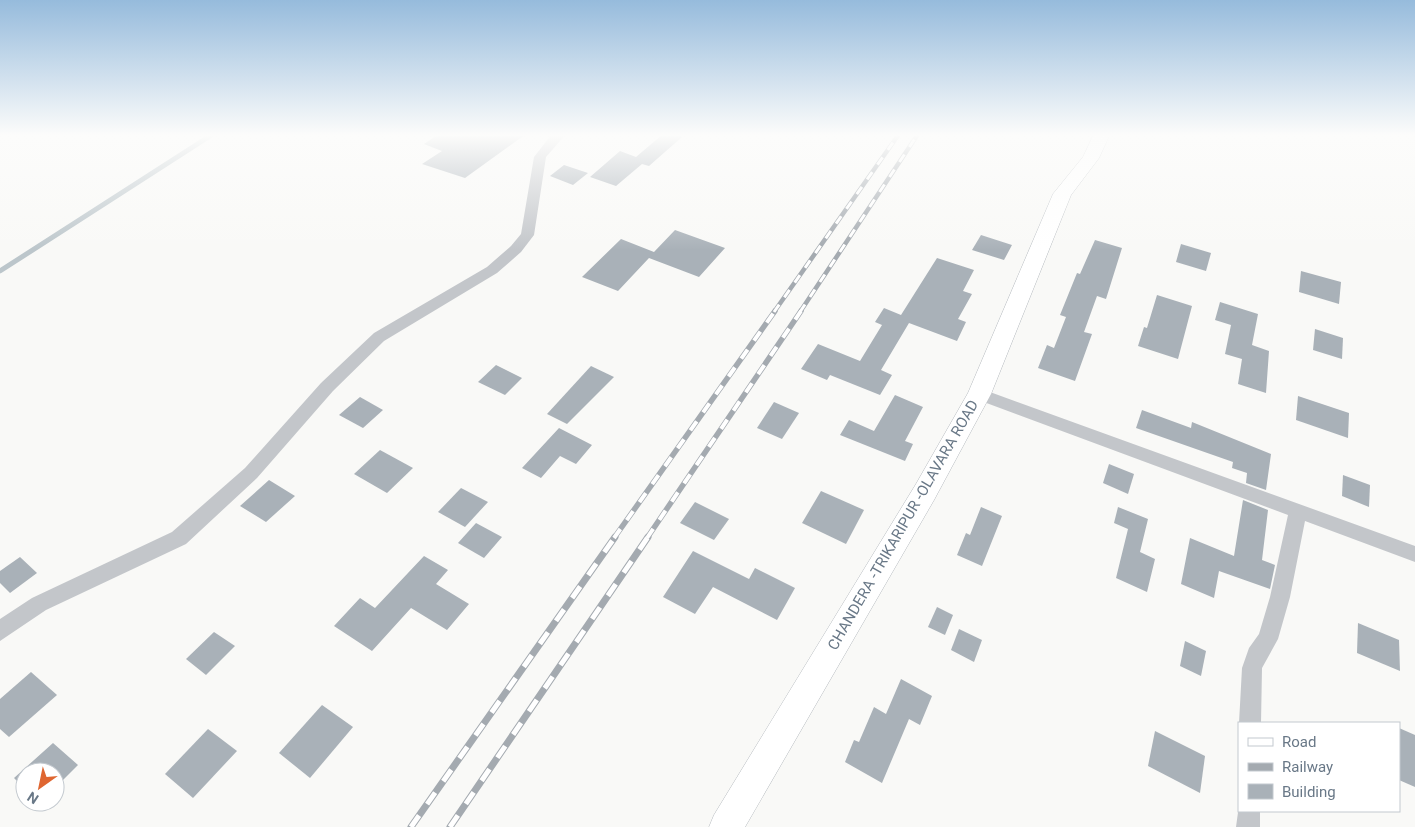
<svg xmlns="http://www.w3.org/2000/svg" width="1415" height="827" font-family="Roboto,sans-serif">
<rect width="100%" height="100%" fill="#f9f9f7"/>
<g fill="none" stroke-linecap="round" stroke-linejoin="round">
<!-- stream -->
<path stroke="#bcc6cb" stroke-width="5" d="M 0,271 L 213,134"/>
</g>
<!-- building -->
<g fill="#a9b1b8">
<path d="M 439,134 L 526,134 L 465,178 L 422,164 L 442,151 L 424,144 Z"/>
<path d="M 663,134 L 679,134 L 682,137 L 649,166 L 642,164 L 616,186 L 590,177 L 620,151 L 636,157 Z"/>
<path d="M 564,165 L 588,173 L 573,185 L 550,176 Z"/>
<path d="M 675,230 L 725,248 L 699,277 L 649,258 L 618,291 L 582,277 L 621,239 L 654,252 Z"/>
<path d="M 981,235 L 1012,245 L 1004,260 L 972,250 Z"/>
<path d="M 1095,240 L 1122,248 L 1106,299 L 1097,296 L 1084,332 L 1092,334 L 1075,381 L 1038,368 L 1047,345 L 1054,348 L 1066,317 L 1060,315 L 1077,273 L 1080,274 Z"/>
<path d="M 1181,244 L 1211,253 L 1206,271 L 1176,262 Z"/>
<path d="M 937,258 L 974,270 L 963,291 L 972,294 L 958,319 L 966,322 L 957,341 L 909,323 L 881,370 L 892,375 L 880,395 L 830,375 L 827,380 L 801,369 L 818,344 L 860,361 L 882,325 L 875,322 L 884,308 L 901,315 Z"/>
<path d="M 1301,271 L 1341,282 L 1339,304 L 1299,292 Z"/>
<path d="M 1157,295 L 1192,306 L 1178,359 L 1138,346 L 1144,327 L 1147,328 Z"/>
<path d="M 1220,302 L 1258,314 L 1252,345 L 1269,351 L 1266,393 L 1238,384 L 1242,359 L 1225,354 L 1231,325 L 1215,320 Z"/>
<path d="M 1315,329 L 1343,338 L 1342,359 L 1313,350 Z"/>
<path d="M 496,365 L 522,378 L 505,395 L 478,382 Z"/>
<path d="M 591,366 L 614,377 L 567,424 L 547,414 Z"/>
<path d="M 895,395 L 923,407 L 905,441 L 913,444 L 905,461 L 840,435 L 849,420 L 874,431 Z"/>
<path d="M 1298,396 L 1349,413 L 1348,438 L 1296,420 Z"/>
<path d="M 360,397 L 383,410 L 363,428 L 339,415 Z"/>
<path d="M 774,402 L 799,413 L 782,439 L 757,428 Z"/>
<path d="M 1142,410 L 1191,428 L 1192,422 L 1271,454 L 1266,490 L 1246,483 L 1247,473 L 1232,468 L 1233,462 L 1136,428 Z"/>
<path d="M 559,428 L 592,445 L 576,464 L 560,456 L 541,478 L 522,468 Z"/>
<path d="M 380,450 L 413,468 L 387,493 L 354,474 Z"/>
<path d="M 1109,464 L 1134,474 L 1128,494 L 1103,483 Z"/>
<path d="M 1343,475 L 1370,485 L 1369,507 L 1342,496 Z"/>
<path d="M 269,480 L 295,496 L 266,522 L 240,506 Z"/>
<path d="M 461,488 L 488,502 L 465,527 L 438,512 Z"/>
<path d="M 821,491 L 864,510 L 846,544 L 802,523 Z"/>
<path d="M 1243,500 L 1268,510 L 1262,560 L 1275,565 L 1270,589 L 1219,571 L 1214,598 L 1181,584 L 1190,538 L 1234,556 Z"/>
<path d="M 695,502 L 729,519 L 714,540 L 680,523 Z"/>
<path d="M 981,507 L 1002,516 L 982,566 L 957,555 L 966,533 L 970,535 Z"/>
<path d="M 1118,507 L 1148,519 L 1140,552 L 1155,559 L 1147,592 L 1116,578 L 1128,529 L 1114,523 Z"/>
<path d="M 476,523 L 502,537 L 484,558 L 458,543 Z"/>
<path d="M 693,551 L 749,579 L 755,568 L 795,588 L 777,620 L 713,587 L 695,614 L 663,597 Z"/>
<path d="M 424,556 L 448,570 L 436,584 L 469,604 L 447,630 L 411,608 L 372,651 L 334,626 L 360,598 L 375,608 Z"/>
<path d="M 20,557 L 37,573 L 10,593 L 0,583 L 0,571 Z"/>
<path d="M 937,607 L 953,615 L 945,635 L 928,627 Z"/>
<path d="M 1358,623 L 1399,640 L 1400,671 L 1357,653 Z"/>
<path d="M 959,629 L 982,640 L 974,662 L 951,650 Z"/>
<path d="M 214,632 L 235,646 L 206,675 L 186,659 Z"/>
<path d="M 1185,641 L 1206,651 L 1201,676 L 1180,666 Z"/>
<path d="M 31,672 L 57,695 L 9,737 L 0,729 L 0,699 Z"/>
<path d="M 901,679 L 932,696 L 920,725 L 909,719 L 882,783 L 845,762 L 854,740 L 859,742 L 874,707 L 886,714 Z"/>
<path d="M 322,705 L 353,727 L 310,778 L 279,753 Z"/>
<path d="M 1399,728 L 1415,735 L 1415,787 L 1399,780 Z"/>
<path d="M 208,729 L 237,751 L 193,798 L 165,774 Z"/>
<path d="M 1155,731 L 1205,756 L 1200,793 L 1148,766 Z"/>
<path d="M 53,743 L 78,765 L 55,788 L 55,772 L 25,772 L 25,789 L 14,778 Z"/>
</g>
<g fill="none" stroke-linecap="round" stroke-linejoin="round">
<defs>
<path id="secondary" d="M 1094,134 L 1110,134 L 1099,158 L 1071,195 L 991,394 L 934,500 L 745,827 L 709,827 L 714,815 L 916,484 L 968,393 L 1053,194 L 1083,157 Z"/>
</defs>
<!-- secondary casing -->
<use href="#secondary" stroke="#b5babf" stroke-width="1"/>
<!-- minor -->
<g fill="#c3c6ca" fill-rule="evenodd">
<path d="M 552,134 L 566,134 L 546,157 L 534,235 L 521,252 L 497,273 L 384,341 L 333,391 L 257,478 L 186,544 L 46,610 L 0,641 L 0,619 L 32,598 L 172,532 L 245,468 L 321,383 L 374,333 L 487,267 L 511,246 L 521,234 L 534,157 Z"/>
<path d="M 979,388 L 1415,546 L 1415,562 L 1305,521 L 1290,597 L 1278,639 L 1262,668 L 1261,723 L 1239,723 L 1242,668 L 1249,648 L 1259,634 L 1270,597 L 1288,515 L 973,398 L 971,394 L 973,390 Z"/>
<path d="M 1239,805 L 1239,811 L 1260,811 L 1260,827 L 1236,827 Z"/>
</g>
<!-- secondary -->
<use href="#secondary" fill="#fff" fill-rule="evenodd"/>
<defs>
<g id="rail-far2">
<path d="M 774,312 L 899,134"/>
<path d="M 800,312 L 918,134"/>
</g>
<g id="rail-far1">
<path d="M 614,538 L 775,311"/>
<path d="M 647,538 L 801,311"/>
</g>
<g id="rail">
<path d="M 411,827 L 615,537"/>
<path d="M 450,827 L 648,537"/>
</g>
</defs>
<!-- rail-far2 casing -->
<use href="#rail-far2" stroke="#a4aab0" stroke-width="4.5"/>
<!-- rail-far1 casing -->
<use href="#rail-far1" stroke="#a4aab0" stroke-width="5.5"/>
<!-- rail casing -->
<use href="#rail" stroke="#a4aab0" stroke-width="7"/>
<!-- rail-far2 -->
<use href="#rail-far2" stroke="#fff" stroke-width="3" stroke-dasharray="9" stroke-linecap="butt"/>
<!-- rail-far1 -->
<use href="#rail-far1" stroke="#fff" stroke-width="4" stroke-dasharray="11" stroke-linecap="butt"/>
<!-- rail -->
<use href="#rail" stroke="#fff" stroke-width="5" stroke-dasharray="14" stroke-linecap="butt"/>
</g>
<!-- sky -->
<linearGradient id="sky" x2="0" y2="1"><stop stop-color="#96bbdc"/><stop offset="0.54" stop-color="#fcfcfb"/><stop offset="1" stop-color="#fcfcfb" stop-opacity="0"/></linearGradient>
<rect width="1415" height="250" fill="url(#sky)"/>
<g text-anchor="middle" dominant-baseline="central" stroke-width="5" stroke-linejoin="round" paint-order="stroke">
<!-- street labels -->
<g font-size="15" fill="#697887" stroke="#fff">
<text transform="translate(903 525) rotate(-60)">CHANDERA -TRIKARIPUR -OLAVARA ROAD</text>
</g>
</g>
<!-- legend -->
<rect x="1238" y="722" width="162" height="90" fill="#ffffff" stroke="#c3c9cf"/>
<rect x="1248" y="738" width="25" height="8" fill="#ffffff" stroke="#c3c9cf"/>
<text x="1282" y="747" font-size="15" fill="#697887">Road</text>
<rect x="1248" y="763" width="25" height="8" fill="#a4aab0" stroke="#c3c9cf"/>
<text x="1282" y="772" font-size="15" fill="#697887">Railway</text>
<rect x="1248" y="784" width="25" height="15" fill="#a9b1b8" stroke="#c3c9cf"/>
<text x="1282" y="797" font-size="15" fill="#697887">Building</text>
<!-- north arrow -->
<g transform="translate(40 787) rotate(213)"><circle r="24" fill="#ffffff" stroke="#c3c9cf"/>
<path d="M0-4L9 19L0 12L-9 19Z" fill="#df6631"/>
<text y="-8" font-size="14" font-weight="bold" text-anchor="middle" fill="#697887">N</text>
</g>
</svg>
